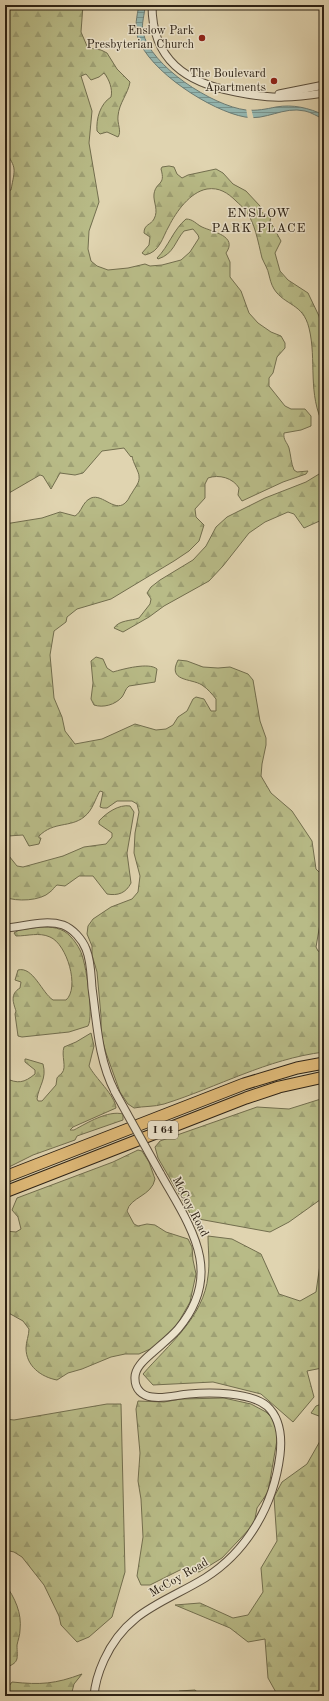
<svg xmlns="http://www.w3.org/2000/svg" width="329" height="1701" font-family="'Old Standard TT',serif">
<defs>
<pattern id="forest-firs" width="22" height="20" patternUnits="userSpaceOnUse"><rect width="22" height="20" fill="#b8bb87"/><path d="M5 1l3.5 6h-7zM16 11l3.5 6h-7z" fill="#9ea074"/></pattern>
<pattern id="water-rules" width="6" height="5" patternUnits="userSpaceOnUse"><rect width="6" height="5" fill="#94b7b1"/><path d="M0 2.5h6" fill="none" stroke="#79948f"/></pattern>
</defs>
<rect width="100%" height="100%" fill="#e0d4b0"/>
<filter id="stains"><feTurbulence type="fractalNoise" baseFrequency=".005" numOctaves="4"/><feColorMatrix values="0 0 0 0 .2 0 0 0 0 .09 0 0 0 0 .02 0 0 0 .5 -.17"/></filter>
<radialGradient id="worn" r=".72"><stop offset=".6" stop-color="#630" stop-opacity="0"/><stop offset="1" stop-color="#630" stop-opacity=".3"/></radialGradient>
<!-- forest -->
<g fill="url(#forest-firs)" stroke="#726e4e">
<path d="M 5,5 L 83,5 L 81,32 L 87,46 L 90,48 L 101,50 L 107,53 L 117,69 L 130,82 C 128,94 119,103 118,116 C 117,124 122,131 118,137 L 107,132 L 100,134 L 97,131 C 96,119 100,104 111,97 C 113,89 109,79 104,73 L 99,77 L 91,80 L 86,74 L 81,76 L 92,111 L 89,143 L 99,202 L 89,231 L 88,249 L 91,261 L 97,266 L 108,270 L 128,268 L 145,264 L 150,266 L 162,265 L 181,260 L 190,252 L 199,238 L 198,235 L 193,229 L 184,231 C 175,241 174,254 158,259 L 157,258 C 169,246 173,230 186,219 C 193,219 196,224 202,227 C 213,232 238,236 226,253 L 230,262 L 230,277 L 241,291 L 249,313 L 258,323 L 271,332 L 281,336 L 285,343 L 285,348 L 277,357 L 273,373 L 269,378 L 269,386 L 285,406 L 291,409 L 305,409 L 311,416 L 311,426 L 301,430 L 284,433 C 283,440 287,442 289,448 C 291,456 291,463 294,470 L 297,472 L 308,471 L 306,474 L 283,482 L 242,501 L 238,495 L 239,488 C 233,478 219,474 208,478 L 205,484 L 205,498 L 195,509 L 196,517 L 204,525 L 199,541 L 189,551 L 174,561 L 111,599 L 77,609 L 67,617 L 66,622 L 54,631 L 50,655 L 54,698 L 62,717 L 65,731 L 75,744 L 102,739 L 135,724 L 156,730 L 166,729 L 173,725 L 178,717 L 187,711 L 193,699 L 196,697 L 204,699 L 211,711 L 216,711 L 216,699 C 212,694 208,689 202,685 C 191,678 167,682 178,660 L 187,661 L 203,667 L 218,668 L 230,667 L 248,674 L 253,680 L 260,721 L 266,738 L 266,745 L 262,764 L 261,776 L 271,793 L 292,811 L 312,841 L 316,869 L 324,877 L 324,900 L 316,947 L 318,951 L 324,953 L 324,1052 C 267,1059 218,1087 164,1104 C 154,1107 144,1106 134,1108 L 128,1104 L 120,1092 L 106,1053 L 101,1035 L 101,1016 L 97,972 L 92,955 L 92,946 L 87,934 L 88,926 L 93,919 L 111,907 L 132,899 L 138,892 L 140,876 L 134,853 L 135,833 L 139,812 L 137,804 L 132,801 L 117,801 L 107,808 L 103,808 L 100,807 L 103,792 L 100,791 C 95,799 93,810 84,817 C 70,828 54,821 39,836 L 39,838 L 41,838 L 39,844 L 29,846 L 23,835 L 8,836 L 5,841 L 9,856 L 17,866 L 23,867 L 63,856 L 84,847 L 106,844 L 112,837 L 112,833 L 99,824 L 99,821 C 106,813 119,804 130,806 L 134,812 L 127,853 L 131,883 C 126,893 118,896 107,894 L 93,876 L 79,876 L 65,886 L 57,885 C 54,887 53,890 50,892 C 41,901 16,902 5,897 L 5,524 L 42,518 L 60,512 L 75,516 C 82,512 82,502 91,498 C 103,493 116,515 127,501 C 129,499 130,495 132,493 C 135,487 140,483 139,476 C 139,472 133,463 132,456 L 131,457 L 124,448 L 102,451 L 83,473 L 75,475 L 60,473 L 51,489 L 43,476 L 40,475 L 9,493 L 5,493 L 5,190 L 8,191 L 11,190 C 15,168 17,169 5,151 Z"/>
<path d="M 169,166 L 174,167 L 177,174 L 182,178 L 188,175 L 216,169 L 223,173 L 233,184 L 246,191 L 260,206 L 261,212 L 271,217 L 270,221 L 281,241 L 275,253 L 280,271 L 288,280 L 308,293 L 319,316 L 324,337 L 324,426 C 307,394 317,360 309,328 C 303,303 285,306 274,289 C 271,284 270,279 269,275 C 268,269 264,263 262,258 C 258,242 255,222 245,210 C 242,206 239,204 236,201 C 228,193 219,187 207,189 C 190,192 176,212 169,226 C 162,238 160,252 145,255 L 142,253 L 149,245 L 150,237 L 144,233 C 144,224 151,225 154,219 C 159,210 153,202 154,194 C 156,181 166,186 161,169 L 162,167 Z"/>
<path d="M 324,471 L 324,519 L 304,528 L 294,514 L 288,512 L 265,522 L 249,533 L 223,566 L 209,581 L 164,606 L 149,617 L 123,632 L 114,628 C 119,620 131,621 139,618 L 150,604 L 151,599 L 147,593 L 151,587 L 160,580 L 193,560 L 206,546 L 216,527 L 227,517 L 265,498 L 306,482 Z"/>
<path d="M 96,657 L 103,659 L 107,668 L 113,672 C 123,669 149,662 157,669 L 155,682 L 129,686 C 125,689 125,693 122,697 C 115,705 103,708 94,705 L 91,699 L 93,683 L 91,661 Z"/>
<path d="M 40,927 C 52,927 62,927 71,937 C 74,940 78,946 80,950 C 86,961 94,1016 88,1026 L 69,1032 L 22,1037 L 18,1036 L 15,1014 L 16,1011 C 13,1002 10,994 20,988 L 21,982 L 15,980 L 18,970 C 33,966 42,993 53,1000 L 66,1000 C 80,988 67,944 50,937 C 39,932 28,936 16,936 L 14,933 L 19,930 Z"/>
<path d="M 91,1033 L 94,1046 L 89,1066 C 95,1078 115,1095 116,1108 L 73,1127 L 70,1130 L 74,1130 C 87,1123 108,1110 123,1114 L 123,1120 L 77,1136 L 75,1140 L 33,1155 L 5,1169 L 5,1078 C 18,1084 24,1083 35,1074 L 35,1070 L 25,1062 L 25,1059 L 26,1059 L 43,1064 C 47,1079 39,1085 37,1099 L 38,1101 L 42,1101 L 56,1085 L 57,1078 C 58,1076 60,1075 62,1073 C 67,1067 61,1056 64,1047 L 76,1042 Z"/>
<path d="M 324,1098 L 324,1197 L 289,1222 L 270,1232 L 193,1218 L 158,1158 L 155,1147 L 160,1141 L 257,1107 L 289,1109 Z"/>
<path d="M 138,1150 L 142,1151 L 149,1162 L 155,1179 C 152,1196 130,1197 127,1211 L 134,1224 L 138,1226 L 147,1224 L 155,1225 L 166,1232 L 188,1239 L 192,1247 L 193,1260 L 196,1274 L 190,1302 L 178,1323 L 164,1340 L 157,1346 L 139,1354 L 125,1354 L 111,1357 L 82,1369 L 68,1373 L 57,1380 C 41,1377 26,1366 26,1348 C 26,1342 29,1335 29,1329 L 23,1321 L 5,1311 L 5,1231 L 16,1232 L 21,1229 L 18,1217 L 12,1210 L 17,1198 L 113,1162 Z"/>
<path d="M 208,1236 L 232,1239 L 261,1254 L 279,1294 L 300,1301 L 316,1292 L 324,1237 L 324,1371 L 322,1368 L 307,1371 L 314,1397 L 293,1422 L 261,1394 L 213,1382 L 153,1385 L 143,1374 C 168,1345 204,1317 208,1276 C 210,1263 208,1249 208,1236 Z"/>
<path d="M 224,1398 L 251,1404 L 266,1412 L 272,1418 L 278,1434 L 268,1492 L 257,1508 L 254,1524 L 222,1558 L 199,1572 L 182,1569 L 150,1585 L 141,1585 L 137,1576 L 143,1537 L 141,1499 L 138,1481 L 140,1453 L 136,1409 L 138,1401 L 164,1402 L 181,1399 Z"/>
<path d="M 324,1403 L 324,1418 L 311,1413 L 316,1406 Z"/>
<path d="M 107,1404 L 121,1404 L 125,1572 L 112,1617 L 89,1637 L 77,1642 L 61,1625 L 59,1616 L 44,1585 L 22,1557 L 14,1552 L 5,1550 L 5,1419 L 14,1420 Z"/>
<path d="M 324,1434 L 324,1696 L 278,1696 L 268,1678 L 265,1639 L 248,1642 L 230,1628 L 175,1605 L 200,1603 L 233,1618 L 248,1615 L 263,1592 L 261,1568 L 277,1541 L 274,1497 L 282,1482 L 307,1464 Z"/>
<path d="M 5,1584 C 15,1598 22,1613 20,1630 C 20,1635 18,1640 17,1645 C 17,1658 20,1662 7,1667 L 5,1667 Z"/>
<path d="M 82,1674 L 74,1684 L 71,1696 L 5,1696 L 5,1691 L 12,1682 C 41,1685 55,1684 82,1674 Z"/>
<path d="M 195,1690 L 202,1696 L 176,1696 L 179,1691 Z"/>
</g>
<!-- water -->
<path fill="url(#water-rules)" stroke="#6b7b73" d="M 139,5 L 145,5 C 145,14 141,24 143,32 C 150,66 213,106 246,110 C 257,111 266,109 276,107 C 293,104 309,108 324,115 L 324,119 C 318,117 311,112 305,111 C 283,106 266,121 245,117 C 211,111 149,71 138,38 C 134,27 137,16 139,5 Z"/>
<!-- pier -->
<path fill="#e0d4b0" d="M 246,108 L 251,108 L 254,120 L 248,120 Z"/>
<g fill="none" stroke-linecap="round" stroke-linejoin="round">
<defs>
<g id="minor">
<path d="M 152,5 C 152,60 186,83 236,92 C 251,95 268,98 284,97 C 298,97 311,95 324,93"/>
<path d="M 279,94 L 324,85"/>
<path d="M 5,928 C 24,927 44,919 63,925 C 73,929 82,939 86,949 C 91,961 91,975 92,988 C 97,1023 98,1059 115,1092"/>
<path d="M 94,1696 C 95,1683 99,1671 104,1660 C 126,1611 164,1603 205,1578 C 248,1551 274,1504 280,1455 C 282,1438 281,1419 267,1406 C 250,1392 210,1392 189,1394 C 177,1395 164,1399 152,1397 C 142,1396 135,1389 135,1379 C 134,1368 145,1359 153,1352 C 162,1344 171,1337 178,1329 C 226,1272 189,1225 160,1173"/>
</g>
<g id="highway">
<path d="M 5,1177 L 244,1084 L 297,1068 L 324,1063"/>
<path d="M 5,1192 L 246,1098 L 279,1087 L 324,1077"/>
</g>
</defs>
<!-- minor casing -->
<use href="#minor" stroke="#5a4e3c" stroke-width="9"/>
<!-- highway casing -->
<use href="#highway" stroke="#2d2215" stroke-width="13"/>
<!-- minor -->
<use href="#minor" stroke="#ebe3cc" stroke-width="7"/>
<!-- highway -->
<use href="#highway" stroke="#e0ba78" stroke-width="11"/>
<defs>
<path id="minor-bridge" d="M 115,1092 L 160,1173"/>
</defs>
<!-- minor-bridge casing -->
<use href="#minor-bridge" stroke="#5a4e3c" stroke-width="9" stroke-linecap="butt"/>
<!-- minor-bridge -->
<use href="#minor-bridge" stroke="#ebe3cc" stroke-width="7"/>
</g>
<!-- markers -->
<g fill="#8f2418" stroke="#ebe3cc" stroke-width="1.5">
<circle cx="202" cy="38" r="4"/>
<circle cx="274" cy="81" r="4"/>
</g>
<g text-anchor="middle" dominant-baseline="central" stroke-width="3" stroke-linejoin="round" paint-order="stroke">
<!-- shield labels -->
<rect fill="#ebe3cc" stroke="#665c4c" stroke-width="1" x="148" y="1121" width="30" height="18" rx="3"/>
<g font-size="11" font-weight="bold" fill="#2d2215">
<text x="163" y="1130">I 64</text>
</g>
<!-- poi labels -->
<g font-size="12" fill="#2d2215" stroke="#ebe3cc" text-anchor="end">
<text x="194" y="31">Enslow Park<tspan x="194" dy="14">Presbyterian Church</tspan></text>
<text x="266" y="74">The Boulevard<tspan x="266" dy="14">Apartments</tspan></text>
</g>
<!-- street labels -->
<g font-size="12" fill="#2d2215" stroke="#ebe3cc">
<text transform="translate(190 1207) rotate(63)">McCoy Road</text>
<text transform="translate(179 1578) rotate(-30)">McCoy Road</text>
</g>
<!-- neighbourhood labels -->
<g font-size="13" letter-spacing="1" fill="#2d2215" stroke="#ebe3cc">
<text x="259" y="213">ENSLOW<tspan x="259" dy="15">PARK PLACE</tspan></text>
</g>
</g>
<!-- margin -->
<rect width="329" height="1701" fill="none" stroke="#e0d4b0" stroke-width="20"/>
<rect x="6" y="6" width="317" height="1689" fill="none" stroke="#2d2215" stroke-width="2"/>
<rect x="10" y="10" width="309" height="1681" fill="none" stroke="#2d2215"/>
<rect width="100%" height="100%" filter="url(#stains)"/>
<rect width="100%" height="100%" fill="url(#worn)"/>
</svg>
